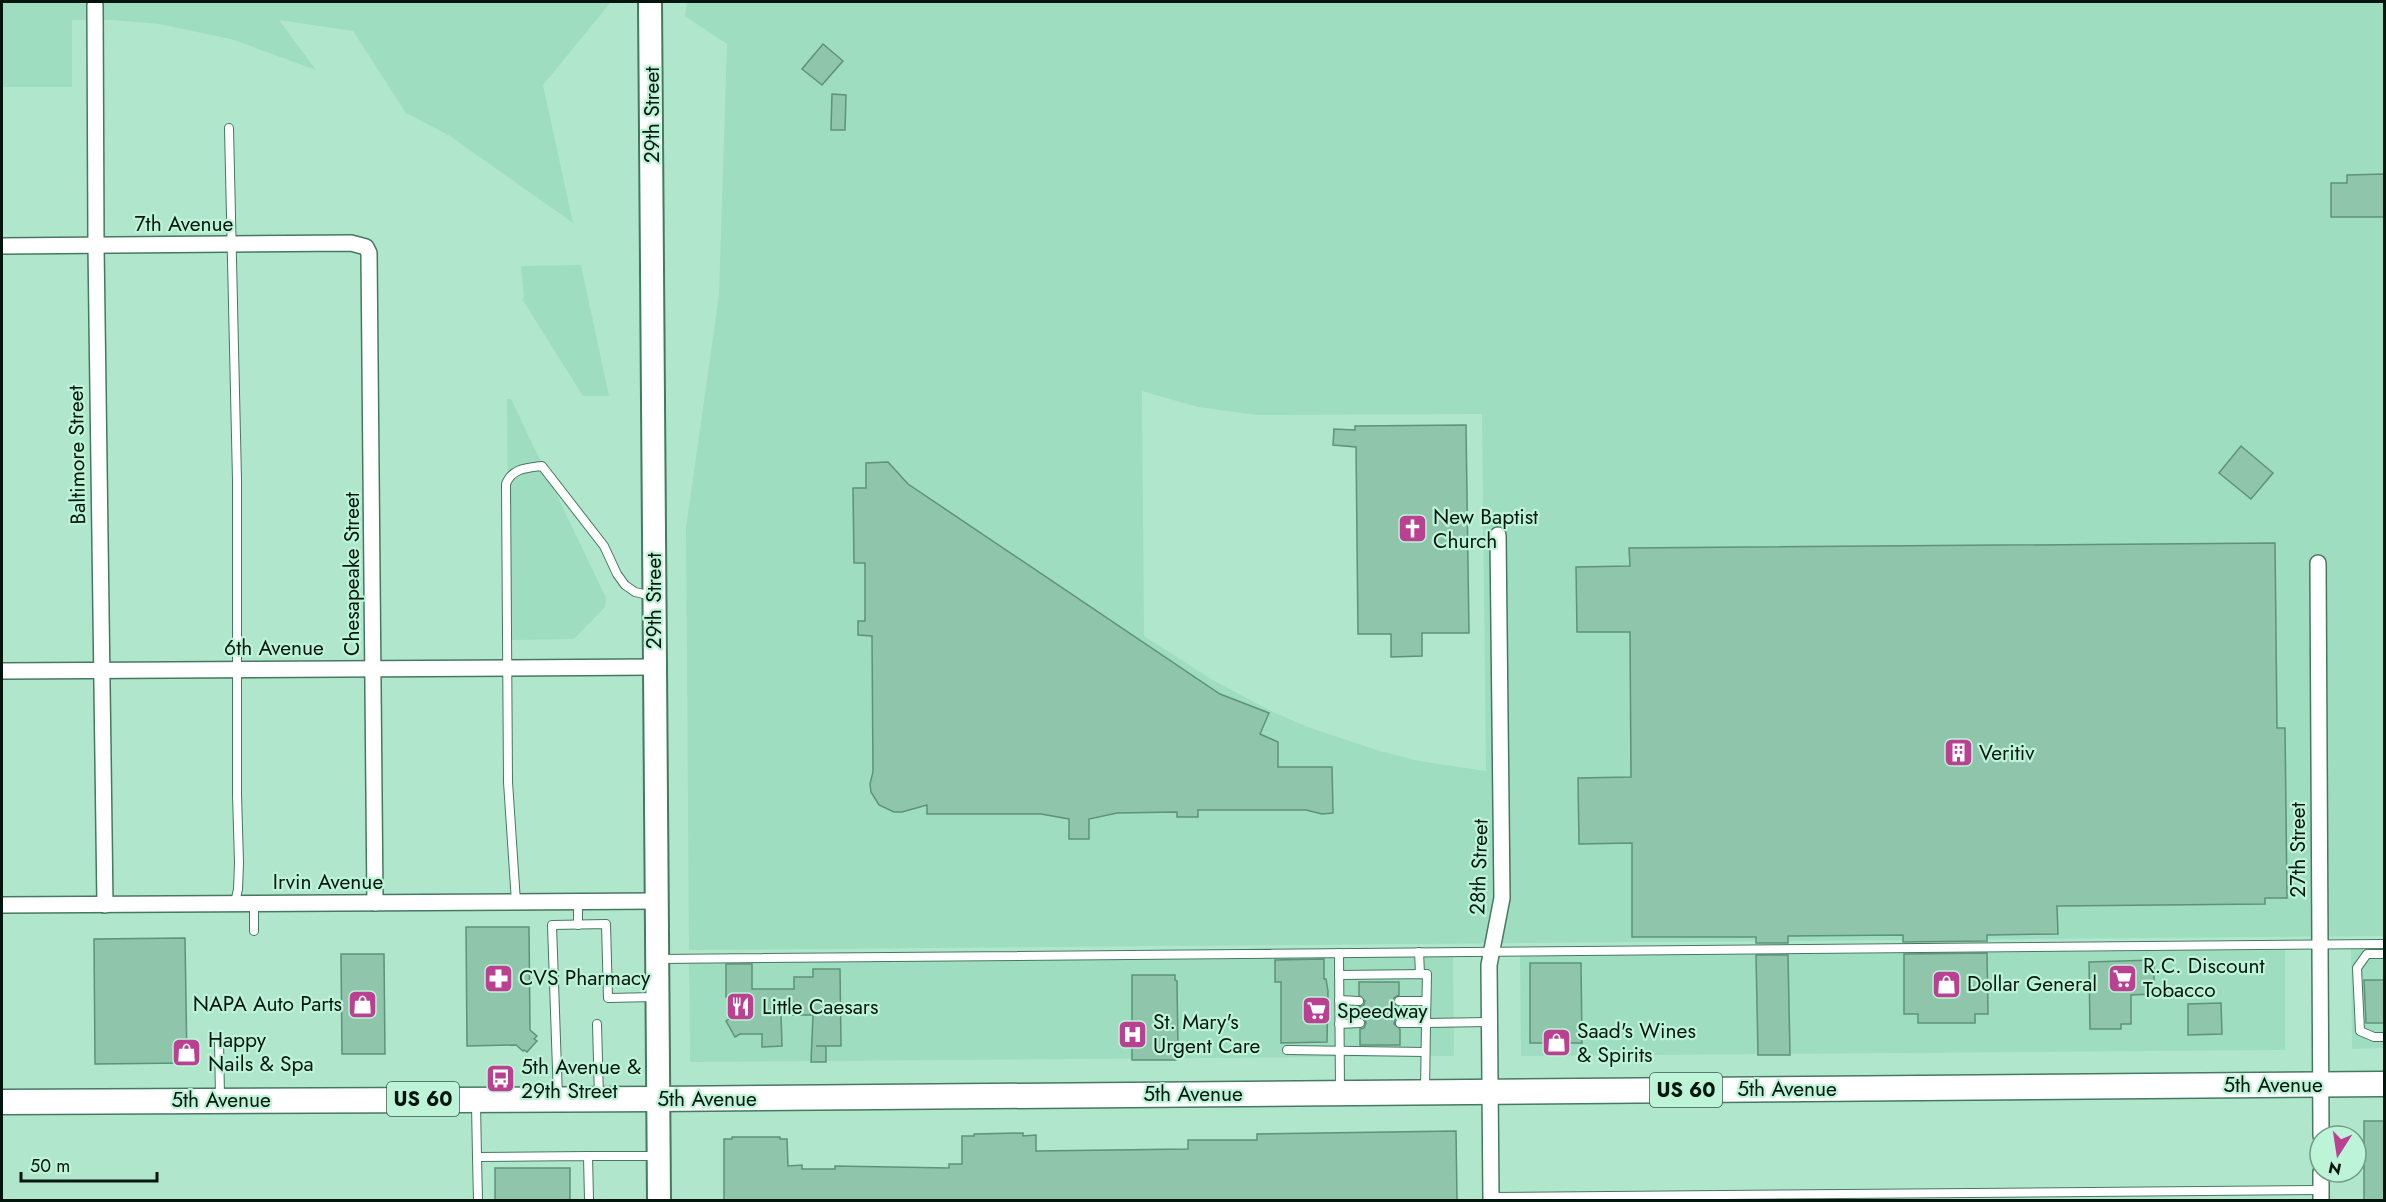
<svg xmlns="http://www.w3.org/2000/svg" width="2386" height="1202" font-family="Jost,sans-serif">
<rect width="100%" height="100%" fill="#b0e7cc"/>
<!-- built -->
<g fill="#9eddbf" fill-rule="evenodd">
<path d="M 2,2 L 611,2 L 543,85 L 573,223 L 450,136 L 406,113 L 353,31 L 279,20 L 316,70 L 231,39 L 159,24 L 112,20 L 72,20 L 72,87 L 2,87 Z"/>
<path d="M 687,2 L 2384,2 L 2384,936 L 689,950 L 686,528 L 719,295 L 727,44 L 685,16 ZM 1142,391 L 1198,407 L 1257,415 L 1482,414 L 1486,771 L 1419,761 L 1380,751 L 1308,727 L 1275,713 L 1211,679 L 1144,636 Z"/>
<path d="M 581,265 L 609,396 L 583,396 L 522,299 L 524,298 L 521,266 Z"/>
<path d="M 507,399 L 511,399 L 606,598 L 605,607 L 574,639 L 509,640 Z"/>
<path d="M 2384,948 L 2384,1048 L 2352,1049 L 2351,949 Z"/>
<path d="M 2285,950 L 2285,1050 L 1521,1056 L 1520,956 Z"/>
<path d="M 1453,956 L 1454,1056 L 690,1062 L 689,962 Z"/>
</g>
<!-- building -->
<g fill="#8fc5ab" stroke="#5e9279" stroke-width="1.5">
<path d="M 823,44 L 843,61 L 822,85 L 802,69 Z"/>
<path d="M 832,94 L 846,95 L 845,130 L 831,130 Z"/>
<path d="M 2385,174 L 2385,217 L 2331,217 L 2331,183 L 2347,183 L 2347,175 Z"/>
<path d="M 1466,425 L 1469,633 L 1422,633 L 1422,656 L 1391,657 L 1391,634 L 1358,634 L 1356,447 L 1333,445 L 1334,429 L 1355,430 L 1355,426 Z"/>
<path d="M 2241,446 L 2273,473 L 2251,499 L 2219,473 Z"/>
<path d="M 888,462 L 908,484 L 1220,694 L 1269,713 L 1260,734 L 1278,742 L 1278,767 L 1332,767 L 1333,813 L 1322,814 L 1306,810 L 1198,810 L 1198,817 L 1177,817 L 1177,812 L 1117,813 L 1089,819 L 1089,839 L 1069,839 L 1069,819 L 1041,814 L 927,814 L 927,805 L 902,812 L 894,812 L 879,805 L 871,792 L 870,784 L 873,772 L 872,636 L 858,635 L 858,621 L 865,621 L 865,563 L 854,563 L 853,488 L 866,488 L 866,463 Z"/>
<path d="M 2275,543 L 2277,728 L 2285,728 L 2287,898 L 2265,898 L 2265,904 L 2057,906 L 2058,934 L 1987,935 L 1987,941 L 1903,942 L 1903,935 L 1788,936 L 1788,943 L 1756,943 L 1756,937 L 1632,937 L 1632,843 L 1579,844 L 1578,778 L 1631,777 L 1630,632 L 1577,632 L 1576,567 L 1630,566 L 1629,548 Z"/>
<path d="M 466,927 L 529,927 L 530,1030 L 537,1036 L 534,1039 L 537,1041 L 527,1052 L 524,1050 L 523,1051 L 516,1045 L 467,1046 Z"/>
<path d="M 185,938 L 187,1063 L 95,1064 L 94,939 Z"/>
<path d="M 1987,953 L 1988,1014 L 1975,1014 L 1975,1023 L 1918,1023 L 1918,1014 L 1904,1014 L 1904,954 Z"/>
<path d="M 341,954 L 384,954 L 385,1054 L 342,1054 Z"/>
<path d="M 1756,955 L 1788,955 L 1790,1055 L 1758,1055 Z"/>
<path d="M 1324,959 L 1324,979 L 1326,979 L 1328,991 L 1327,1042 L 1281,1043 L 1281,982 L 1275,982 L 1275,960 Z"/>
<path d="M 2154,960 L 2154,994 L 2131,995 L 2131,1024 L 2121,1024 L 2121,1029 L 2090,1029 L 2089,962 Z"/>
<path d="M 1530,963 L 1581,963 L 1582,1043 L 1530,1043 Z"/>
<path d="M 726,964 L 752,964 L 752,989 L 794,989 L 794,977 L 813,977 L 813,969 L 840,969 L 841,1046 L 816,1046 L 826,1046 L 826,1062 L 811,1062 L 813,1015 L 781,1015 L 782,1046 L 762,1047 L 762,1034 L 740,1034 L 735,1037 L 726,1021 L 730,1018 L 730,997 L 726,997 Z"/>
<path d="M 1132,975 L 1175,975 L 1175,980 L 1177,981 L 1178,1051 L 1176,1051 L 1176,1060 L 1132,1060 Z"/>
<path d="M 2364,980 L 2385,980 L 2385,1023 L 2366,1023 Z"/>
<path d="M 1359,982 L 1399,982 L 1399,995 L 1394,998 L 1393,1002 L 1396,1006 L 1400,1007 L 1400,1017 L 1395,1020 L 1394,1024 L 1400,1029 L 1400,1045 L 1360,1045 L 1360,1029 L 1364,1028 L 1366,1023 L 1365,1019 L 1360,1017 L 1359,1007 L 1364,1005 L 1365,1001 L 1359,995 Z"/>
<path d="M 2221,1003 L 2222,1034 L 2188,1035 L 2188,1004 Z"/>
<rect x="2364" y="1121" width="21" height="79"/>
<path d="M 1456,1131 L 1457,1200 L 724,1200 L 724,1139 L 732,1139 L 732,1137 L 780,1137 L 780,1139 L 787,1139 L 788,1166 L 802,1165 L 802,1169 L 835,1169 L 835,1166 L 949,1168 L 949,1164 L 962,1164 L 962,1136 L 974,1136 L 974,1134 L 1023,1133 L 1023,1136 L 1036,1135 L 1036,1151 L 1188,1149 L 1188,1140 L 1257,1140 L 1257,1134 Z"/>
<rect x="495" y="1168" width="75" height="32"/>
</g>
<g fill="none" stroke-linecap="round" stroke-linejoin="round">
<defs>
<g id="lane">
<path d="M 229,128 L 237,480 L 237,794 L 239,863 L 238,889 L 235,903"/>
<path d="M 516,902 L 508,782 L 506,484 C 512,468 527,468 542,466 L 604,546 L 617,574 L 625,585 L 635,592 L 652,596"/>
<path d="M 578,902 L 578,925"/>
<path d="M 254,931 L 254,903"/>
<path d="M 1419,952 L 1420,974"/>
<path d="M 1339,953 L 1340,1092"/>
<path d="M 2384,954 L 2367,954 L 2357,968 L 2360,1031 L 2374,1037 L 2384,1037"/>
<path d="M 660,959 L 2384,944"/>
<path d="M 1339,975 L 1427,974 L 1426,1023 L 1400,1023"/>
<path d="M 1339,1000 L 1359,1001"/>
<path d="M 1399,1001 L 1426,1001"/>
<path d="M 597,1024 L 599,1098"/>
<path d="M 1339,1024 L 1360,1023"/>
<path d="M 219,1040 L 220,1098"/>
<path d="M 1287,1050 L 1425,1052"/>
<path d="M 1425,1091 L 1426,1023 L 1489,1022"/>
<path d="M 558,1098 L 552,925 L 606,924 L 608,998 L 655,997"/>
<path d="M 476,1104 L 477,1157"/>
<path d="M 588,1156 L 657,1156"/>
<path d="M 1491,1197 L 2321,1190"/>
<path d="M 478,1200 L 477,1157 L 588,1156 L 589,1200"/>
</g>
<g id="street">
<path d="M 95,5 L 96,245 L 105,905"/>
<path d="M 2,246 L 351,243 L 366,247 L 369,253 L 375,903"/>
<path d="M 2318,563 L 2321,1136"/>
<path d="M 2,671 L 654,667"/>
<path d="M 2,905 L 656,901"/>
<path d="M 2321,1172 L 2321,1200"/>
<path d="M 1491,1200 L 1489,965 L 1502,898 L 1498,535"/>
</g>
<path id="secondary" d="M 650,2 L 659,1200"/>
<path id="primary" d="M 2,1102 L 658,1099 L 2384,1084"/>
</defs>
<!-- lane casing -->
<use href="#lane" stroke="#457961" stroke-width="10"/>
<!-- street casing -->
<use href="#street" stroke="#457961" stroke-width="18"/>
<!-- secondary casing -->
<use href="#secondary" stroke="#457961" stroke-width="26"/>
<!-- primary casing -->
<use href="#primary" stroke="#457961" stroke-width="27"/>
<!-- lane -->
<use href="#lane" stroke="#fff" stroke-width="8"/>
<!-- street -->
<use href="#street" stroke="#fff" stroke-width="15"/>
<!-- secondary -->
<use href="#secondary" stroke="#fff" stroke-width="22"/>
<!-- primary -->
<use href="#primary" stroke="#fff" stroke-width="24"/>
</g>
<!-- icons -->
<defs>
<symbol id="church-square" viewBox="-11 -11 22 22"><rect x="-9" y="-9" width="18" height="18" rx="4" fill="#ba4092" stroke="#bdf4d8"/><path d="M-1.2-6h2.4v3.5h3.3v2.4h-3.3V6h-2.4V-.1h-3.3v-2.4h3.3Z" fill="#fff"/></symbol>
<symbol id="building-square" viewBox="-11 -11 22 22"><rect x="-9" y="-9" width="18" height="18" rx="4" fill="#ba4092" stroke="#bdf4d8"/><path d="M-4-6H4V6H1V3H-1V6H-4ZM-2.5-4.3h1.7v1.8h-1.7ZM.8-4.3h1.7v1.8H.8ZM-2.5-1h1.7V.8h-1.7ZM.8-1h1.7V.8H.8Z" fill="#fff"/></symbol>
<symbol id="pharmacy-square" viewBox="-11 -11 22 22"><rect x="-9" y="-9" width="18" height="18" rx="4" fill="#ba4092" stroke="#bdf4d8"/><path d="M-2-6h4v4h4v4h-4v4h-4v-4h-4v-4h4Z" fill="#fff"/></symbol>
<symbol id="supermarket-square" viewBox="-11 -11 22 22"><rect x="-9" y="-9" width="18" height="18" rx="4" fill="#ba4092" stroke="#bdf4d8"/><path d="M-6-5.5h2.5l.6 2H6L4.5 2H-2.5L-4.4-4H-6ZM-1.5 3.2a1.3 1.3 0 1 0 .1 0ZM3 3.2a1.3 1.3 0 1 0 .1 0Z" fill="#fff"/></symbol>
<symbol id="shop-square" viewBox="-11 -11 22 22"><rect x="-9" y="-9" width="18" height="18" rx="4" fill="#ba4092" stroke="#bdf4d8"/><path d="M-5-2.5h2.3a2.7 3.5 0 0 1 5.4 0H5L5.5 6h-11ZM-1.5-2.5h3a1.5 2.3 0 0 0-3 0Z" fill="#fff"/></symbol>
<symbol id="restaurant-square" viewBox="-11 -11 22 22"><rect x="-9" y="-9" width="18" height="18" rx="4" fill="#ba4092" stroke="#bdf4d8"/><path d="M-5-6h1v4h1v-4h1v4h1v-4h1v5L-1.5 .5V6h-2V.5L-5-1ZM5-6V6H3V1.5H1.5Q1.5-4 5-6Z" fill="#fff"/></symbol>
<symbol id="hospital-square" viewBox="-11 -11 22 22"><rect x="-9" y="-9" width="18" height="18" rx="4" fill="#ba4092" stroke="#bdf4d8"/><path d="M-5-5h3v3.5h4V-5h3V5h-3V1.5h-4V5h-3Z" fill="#fff"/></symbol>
<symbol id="bus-square" viewBox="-11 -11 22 22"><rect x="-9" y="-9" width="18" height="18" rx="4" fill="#ba4092" stroke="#bdf4d8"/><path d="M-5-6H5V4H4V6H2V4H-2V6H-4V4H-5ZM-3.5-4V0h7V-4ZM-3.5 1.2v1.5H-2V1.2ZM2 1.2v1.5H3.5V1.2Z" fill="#fff"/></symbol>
</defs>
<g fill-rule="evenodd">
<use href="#church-square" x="1396" y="512" width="33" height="33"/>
<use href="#building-square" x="1942" y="736" width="33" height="33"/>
<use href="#pharmacy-square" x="482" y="962" width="33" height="33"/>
<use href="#supermarket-square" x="2106" y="962" width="33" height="33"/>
<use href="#shop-square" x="1930" y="968" width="33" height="33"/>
<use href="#shop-square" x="346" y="988" width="33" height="33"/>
<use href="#restaurant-square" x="724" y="990" width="33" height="33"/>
<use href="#supermarket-square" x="1300" y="994" width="33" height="33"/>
<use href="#hospital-square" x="1116" y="1018" width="33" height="33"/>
<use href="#shop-square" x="1540" y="1026" width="33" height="33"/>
<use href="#shop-square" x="170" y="1036" width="33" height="33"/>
<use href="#bus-square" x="484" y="1062" width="33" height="33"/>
</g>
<g text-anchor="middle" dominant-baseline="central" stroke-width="4.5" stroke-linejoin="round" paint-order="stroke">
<!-- shield labels -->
<g fill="#bdf4d8" stroke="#3b594b" stroke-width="1.5">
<rect x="1650" y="1073" width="72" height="34" rx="4.5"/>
<rect x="387" y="1082" width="72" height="34" rx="4.5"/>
</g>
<g font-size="20" font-weight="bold" fill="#03160e">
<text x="1686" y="1090">US 60</text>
<text x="423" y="1099">US 60</text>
</g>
<!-- street labels -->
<g font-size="21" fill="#03160e" stroke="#bdf4d8">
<text transform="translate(652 115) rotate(-90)">29th Street</text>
<text x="184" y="224">7th Avenue</text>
<text transform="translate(77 455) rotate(-91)">Baltimore Street</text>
<text transform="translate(352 574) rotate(-90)">Chesapeake Street</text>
<text transform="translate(654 601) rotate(-90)">29th Street</text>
<text x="274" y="648">6th Avenue</text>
<text transform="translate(2298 850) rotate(-90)">27th Street</text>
<text transform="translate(1479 867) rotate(-88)">28th Street</text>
<text x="328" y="882">Irvin Avenue</text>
<text x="2273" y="1085">5th Avenue</text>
<text x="1787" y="1089">5th Avenue</text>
<text x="1193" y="1094">5th Avenue</text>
<text x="707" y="1099">5th Avenue</text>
<text x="221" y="1100">5th Avenue</text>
</g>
<!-- poi labels -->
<g font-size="21" fill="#03160e" stroke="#bdf4d8" text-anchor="start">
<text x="1433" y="517">New Baptist<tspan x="1433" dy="24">Church</tspan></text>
<text x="1979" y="753">Veritiv</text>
<text x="2143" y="966">R.C. Discount<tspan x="2143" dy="24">Tobacco</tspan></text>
<text x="519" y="978">CVS Pharmacy</text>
<text x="1967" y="984">Dollar General</text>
<text x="342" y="1004" text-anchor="end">NAPA Auto Parts</text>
<text x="762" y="1007">Little Caesars</text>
<text x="1337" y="1011">Speedway</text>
<text x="1153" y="1022">St. Mary's<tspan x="1153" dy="24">Urgent Care</tspan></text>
<text x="1577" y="1031">Saad's Wines<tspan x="1577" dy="24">&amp; Spirits</tspan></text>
<text x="208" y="1040">Happy<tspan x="208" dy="24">Nails &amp; Spa</tspan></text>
<text x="521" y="1067">5th Avenue &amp;<tspan x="521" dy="24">29th Street</tspan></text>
</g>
</g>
<!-- border -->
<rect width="2386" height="1202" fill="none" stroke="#03160e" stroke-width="6"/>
<!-- north arrow -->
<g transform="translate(2338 1154) rotate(192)"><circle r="28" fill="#bdf4d8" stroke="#739b87" stroke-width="1.5"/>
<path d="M0-4.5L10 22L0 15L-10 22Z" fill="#ba4092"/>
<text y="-9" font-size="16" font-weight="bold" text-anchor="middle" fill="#03160e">N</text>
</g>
<!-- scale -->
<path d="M21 1172v9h136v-9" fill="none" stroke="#03160e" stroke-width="3"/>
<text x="30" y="1172" font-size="18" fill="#03160e" stroke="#bdf4d8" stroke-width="4.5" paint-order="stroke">50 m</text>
</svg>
